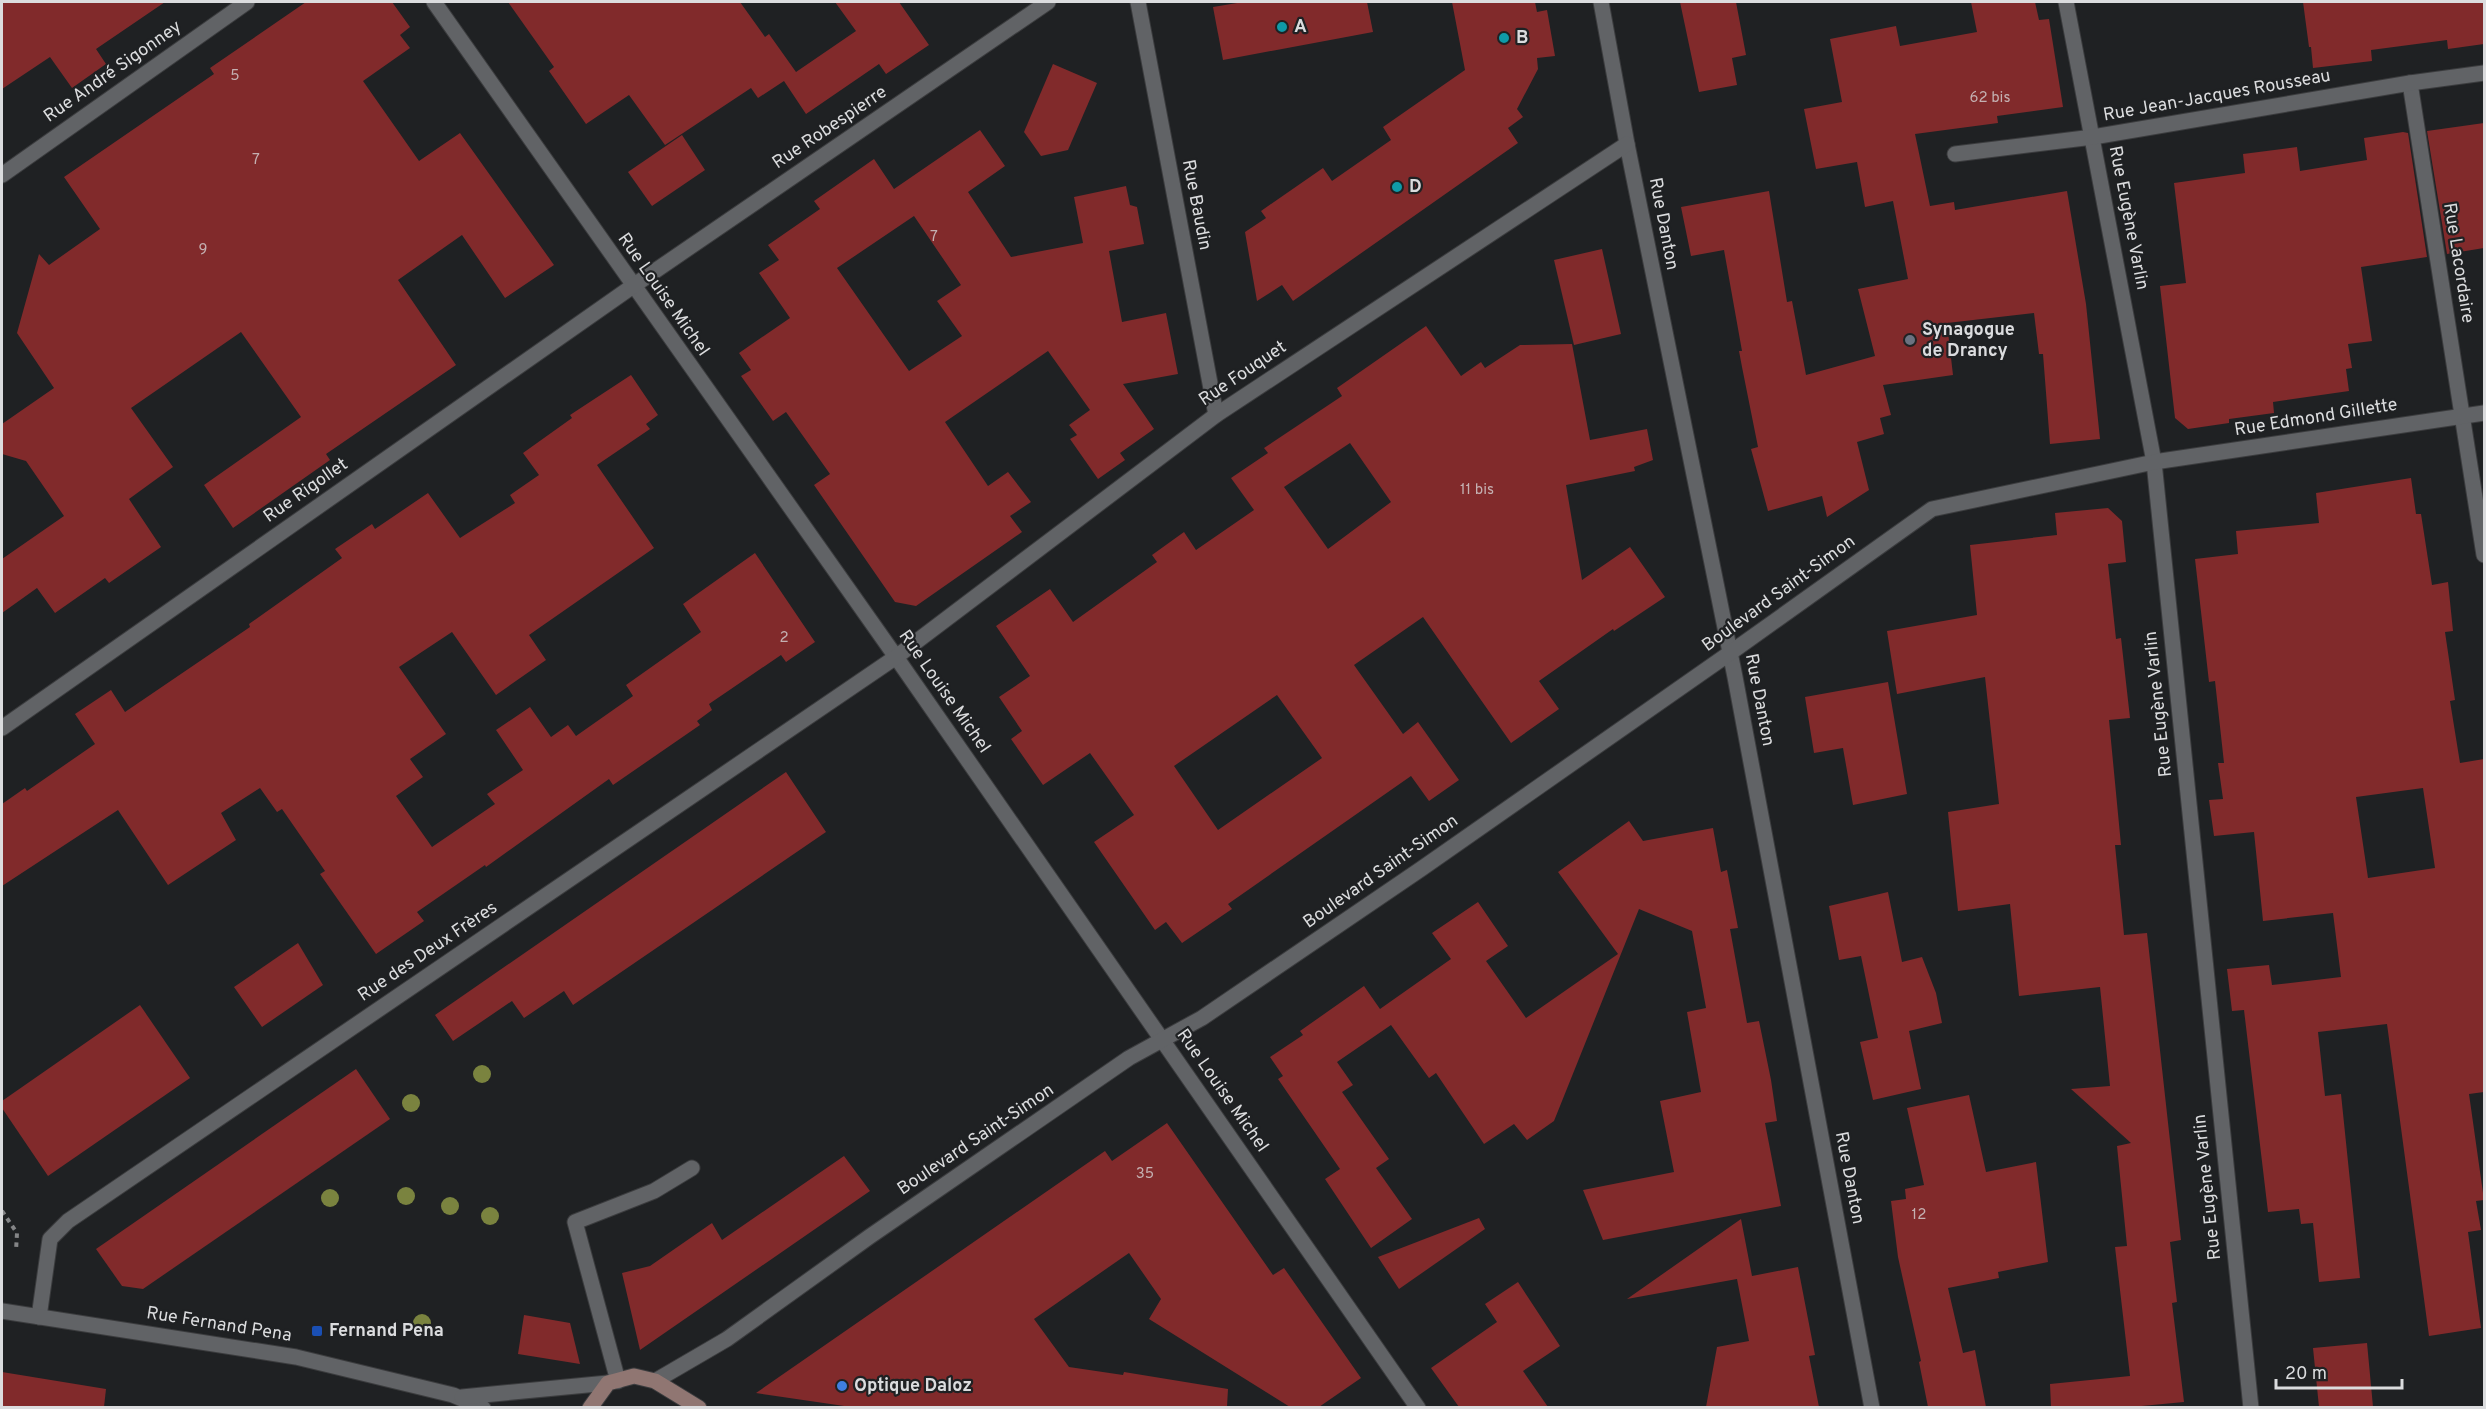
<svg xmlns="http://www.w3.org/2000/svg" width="2486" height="1409" font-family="Overpass,sans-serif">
<rect width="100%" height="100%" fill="#1f2123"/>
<!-- building -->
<g fill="#812a2b" fill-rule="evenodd">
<path d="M 2,2 L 165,2 L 96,49 L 106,64 L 72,88 L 50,57 L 2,89 Z"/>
<path d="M 306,2 L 392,2 L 410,27 L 400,35 L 410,48 L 363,81 L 419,161 L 460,133 L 554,265 L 505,298 L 462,235 L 398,280 L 456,365 L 326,454 L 330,460 L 233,528 L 204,485 L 301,417 L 241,332 L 131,408 L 173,467 L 129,499 L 161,547 L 109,583 L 105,578 L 55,613 L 37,588 L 2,613 L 2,559 L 64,516 L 26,461 L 2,454 L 2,424 L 54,388 L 17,333 L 39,254 L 49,265 L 100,229 L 64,177 L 214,74 L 210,68 Z"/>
<path d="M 508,2 L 740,2 L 765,37 L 769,34 L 796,72 L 856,31 L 835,2 L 899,2 L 929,45 L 886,74 L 879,64 L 806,114 L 784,81 L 758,98 L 751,88 L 665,145 L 629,95 L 586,124 L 549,71 L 554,67 Z"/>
<path d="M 1243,2 L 1367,2 L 1373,32 L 1223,60 L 1213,7 Z"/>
<path d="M 1452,2 L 1535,2 L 1537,12 L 1547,10 L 1555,56 L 1537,58 L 1538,69 L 1517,109 L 1523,117 L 1508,128 L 1518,143 L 1293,301 L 1282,285 L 1257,301 L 1245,232 L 1266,218 L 1261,211 L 1323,168 L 1332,181 L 1391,140 L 1383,127 L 1465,70 Z"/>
<path d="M 1680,2 L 1736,2 L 1746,55 L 1732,58 L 1737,85 L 1699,92 Z"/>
<path d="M 1971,2 L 2035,2 L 2039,20 L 2049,19 L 2063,107 L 1997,116 L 1998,123 L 1915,134 L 1930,206 L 1954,202 L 1955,210 L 2067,191 L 2086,304 L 2100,439 L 2050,444 L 2043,354 L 2039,354 L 2034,313 L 1947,323 L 1953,375 L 1883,385 L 1891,415 L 1880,418 L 1884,434 L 1857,442 L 1869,490 L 1827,517 L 1822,496 L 1768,511 L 1751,449 L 1758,447 L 1742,367 L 1739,351 L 1742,351 L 1724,250 L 1691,256 L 1681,207 L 1769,191 L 1787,302 L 1792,301 L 1806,375 L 1875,356 L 1858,289 L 1908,279 L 1893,201 L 1865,207 L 1857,162 L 1816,169 L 1804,109 L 1842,102 L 1830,39 L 1896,26 L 1900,46 L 1977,32 Z"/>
<path d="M 2303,2 L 2484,2 L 2484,44 L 2448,49 L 2447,40 L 2371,50 L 2372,61 L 2313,68 L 2311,47 L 2309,47 Z"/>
<path d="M 1053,64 L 1097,83 L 1068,150 L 1041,156 L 1024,132 Z"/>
<path d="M 2484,123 L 2484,248 L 2447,254 L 2427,131 Z"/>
<path d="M 980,130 L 1005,166 L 968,192 L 1011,257 L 1083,243 L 1074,197 L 1126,186 L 1130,205 L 1137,207 L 1144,244 L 1109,251 L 1122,322 L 1166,313 L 1178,374 L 1123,384 L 1154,429 L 1120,453 L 1125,460 L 1098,479 L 1070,439 L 1077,435 L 1069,425 L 1090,410 L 1048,351 L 945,422 L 988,486 L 1008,472 L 1031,502 L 1010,516 L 1022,532 L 916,606 L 895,602 L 814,485 L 830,474 L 786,412 L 773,421 L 741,376 L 751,370 L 739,353 L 790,318 L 759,273 L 779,260 L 768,245 L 820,209 L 814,201 L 874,159 L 894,189 ZM 914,216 L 961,285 L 937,301 L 962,336 L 909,371 L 837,268 Z"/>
<path d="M 2403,132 L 2408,133 L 2427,257 L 2361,267 L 2372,341 L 2348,344 L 2352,368 L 2346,369 L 2349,391 L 2273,402 L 2274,413 L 2229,419 L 2229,423 L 2188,429 L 2175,418 L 2160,286 L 2186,283 L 2174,183 L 2245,173 L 2243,154 L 2297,147 L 2300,171 L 2367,160 L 2364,138 Z"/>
<path d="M 682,135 L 705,170 L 652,206 L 628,172 Z"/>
<path d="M 1602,249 L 1621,334 L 1574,345 L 1554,260 Z"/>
<path d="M 1426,326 L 1461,376 L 1481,362 L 1485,368 L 1520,345 L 1572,344 L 1590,440 L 1647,429 L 1653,460 L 1634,467 L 1635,471 L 1566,485 L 1582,580 L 1630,547 L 1665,597 L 1614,631 L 1613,629 L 1539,681 L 1559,709 L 1511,743 L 1423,617 L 1354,665 L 1403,734 L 1418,722 L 1459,780 L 1429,801 L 1411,776 L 1228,904 L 1232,909 L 1182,943 L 1166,922 L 1155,930 L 1094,842 L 1134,815 L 1090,753 L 1043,785 L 1011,739 L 1022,731 L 999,697 L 1030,676 L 996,626 L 1050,589 L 1073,622 L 1157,562 L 1152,555 L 1184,532 L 1196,550 L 1254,510 L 1231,478 L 1268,453 L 1264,448 L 1342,396 L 1337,388 ZM 1350,443 L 1391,502 L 1328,549 L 1284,487 ZM 1277,695 L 1322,758 L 1218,830 L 1174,766 Z"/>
<path d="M 631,375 L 658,415 L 646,424 L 650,429 L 597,465 L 654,548 L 529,635 L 546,660 L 496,695 L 452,632 L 399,667 L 446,734 L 410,759 L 423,777 L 396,796 L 432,847 L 495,804 L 487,794 L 523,770 L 496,730 L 530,707 L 551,737 L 568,725 L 576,736 L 633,696 L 626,685 L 701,632 L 683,604 L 755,553 L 815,642 L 786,662 L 781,655 L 709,704 L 712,710 L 697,721 L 700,725 L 613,785 L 609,779 L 486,867 L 485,865 L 417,912 L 424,921 L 376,954 L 320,874 L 325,871 L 282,809 L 277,812 L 260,788 L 221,813 L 236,840 L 168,885 L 118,810 L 2,886 L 2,804 L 25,788 L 27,791 L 95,744 L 75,714 L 111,690 L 125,712 L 250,627 L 249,624 L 342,558 L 335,549 L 372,524 L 375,529 L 428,493 L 460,538 L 515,503 L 510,495 L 539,475 L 523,453 L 572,418 L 570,415 Z"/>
<path d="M 2411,478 L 2416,514 L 2421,514 L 2432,585 L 2448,582 L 2453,631 L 2445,632 L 2455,700 L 2450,701 L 2460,763 L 2484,759 L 2484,1092 L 2469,1094 L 2484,1200 L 2476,1201 L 2481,1230 L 2468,1232 L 2481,1328 L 2429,1336 L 2387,1024 L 2318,1032 L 2325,1096 L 2341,1094 L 2360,1278 L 2319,1282 L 2313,1223 L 2301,1224 L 2299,1209 L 2268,1212 L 2244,1010 L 2232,1011 L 2227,969 L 2269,965 L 2272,985 L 2341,977 L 2333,913 L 2263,921 L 2254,832 L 2214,836 L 2209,800 L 2223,799 L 2218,763 L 2224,763 L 2215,681 L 2209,682 L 2195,559 L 2238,554 L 2236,531 L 2319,523 L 2316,493 ZM 2423,788 L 2435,868 L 2368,878 L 2356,797 Z"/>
<path d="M 2108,508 L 2122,521 L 2126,562 L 2108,564 L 2116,639 L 2121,638 L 2130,718 L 2109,720 L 2121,845 L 2115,845 L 2124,935 L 2147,933 L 2181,1240 L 2170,1242 L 2177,1302 L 2172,1303 L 2184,1402 L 2131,1407 L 2051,1407 L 2050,1384 L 2130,1376 L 2115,1247 L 2127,1246 L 2117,1146 L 2131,1143 L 2071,1089 L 2110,1086 L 2100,987 L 2019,996 L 2010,904 L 1958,911 L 1948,812 L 1999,804 L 1985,677 L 1897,694 L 1887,631 L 1977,615 L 1970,545 L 2057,535 L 2055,513 Z"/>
<path d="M 1888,682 L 1907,794 L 1853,805 L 1843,748 L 1814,753 L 1805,697 Z"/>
<path d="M 786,772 L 826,832 L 573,1005 L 564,991 L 524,1018 L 512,1001 L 453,1041 L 435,1015 Z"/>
<path d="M 1629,821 L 1643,841 L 1713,828 L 1721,872 L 1727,870 L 1738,928 L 1730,929 L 1747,1023 L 1759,1021 L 1771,1080 L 1777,1121 L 1765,1123 L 1781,1206 L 1603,1240 L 1583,1190 L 1674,1172 L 1660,1101 L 1701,1092 L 1687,1012 L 1706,1008 L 1692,931 L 1639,909 L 1554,1121 L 1527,1140 L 1514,1124 L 1484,1144 L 1436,1073 L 1429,1078 L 1391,1025 L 1337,1062 L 1353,1085 L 1342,1092 L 1389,1159 L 1376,1168 L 1412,1219 L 1371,1248 L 1325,1179 L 1340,1169 L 1278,1079 L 1283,1076 L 1270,1057 L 1303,1035 L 1300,1031 L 1364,986 L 1380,1009 L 1451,959 L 1432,933 L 1478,902 L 1508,946 L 1486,961 L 1526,1018 L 1618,954 L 1558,872 Z"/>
<path d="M 1888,892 L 1902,962 L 1922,957 L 1936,993 L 1942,1023 L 1909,1031 L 1921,1089 L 1873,1100 L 1860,1042 L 1878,1038 L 1861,956 L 1839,960 L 1829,906 Z"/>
<path d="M 298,943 L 323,985 L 262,1027 L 234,987 Z"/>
<path d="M 140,1005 L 190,1078 L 48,1176 L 2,1108 L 2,1101 Z"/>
<path d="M 356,1069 L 390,1119 L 143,1289 L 122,1286 L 96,1249 Z"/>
<path d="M 1969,1095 L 1986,1172 L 2036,1162 L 2048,1262 L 1998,1272 L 1999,1278 L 1948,1288 L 1963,1353 L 1975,1350 L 1986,1407 L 1928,1407 L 1919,1362 L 1921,1361 L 1898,1257 L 1891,1201 L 1906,1199 L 1905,1189 L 1924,1185 L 1907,1108 Z"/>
<path d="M 1167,1123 L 1273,1275 L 1284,1268 L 1361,1378 L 1319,1407 L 1290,1407 L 1149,1319 L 1161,1299 L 1129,1253 L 1034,1319 L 1069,1367 L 1123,1375 L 1124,1372 L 1228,1389 L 1227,1407 L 851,1407 L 756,1393 L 1105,1151 L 1112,1161 Z"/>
<path d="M 844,1156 L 870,1191 L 640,1350 L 622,1273 L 650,1266 L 712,1223 L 722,1240 Z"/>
<path d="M 1479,1218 L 1485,1229 L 1399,1289 L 1378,1257 Z"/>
<path d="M 1741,1219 L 1752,1276 L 1798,1267 L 1815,1355 L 1809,1356 L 1819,1407 L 1706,1407 L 1717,1347 L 1749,1341 L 1737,1279 L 1627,1299 Z"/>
<path d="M 1518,1282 L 1560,1346 L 1523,1371 L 1548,1407 L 1459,1407 L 1431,1368 L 1497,1322 L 1485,1304 Z"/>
<path d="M 524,1315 L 570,1323 L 580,1364 L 518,1354 Z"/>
<path d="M 2367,1343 L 2373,1407 L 2319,1407 L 2313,1348 Z"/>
<path d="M 2,1372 L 106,1389 L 104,1407 L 2,1407 Z"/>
</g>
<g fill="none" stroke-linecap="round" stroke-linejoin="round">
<defs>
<path id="service" d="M 618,1381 L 575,1222 L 654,1191 L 692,1168"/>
<g id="minor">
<path d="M 434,2 L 896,657 L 1418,1408"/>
<path d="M 1138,2 L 1216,415"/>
<path d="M 1601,2 L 1627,144 L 1735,677 L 1872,1408"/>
<path d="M 2066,2 L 2154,462 L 2251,1408"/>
<path d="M 2410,83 L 2484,555"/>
<path d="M 1955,154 L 2093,137 L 2410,83 L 2484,73"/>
<path d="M 2,175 L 247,2"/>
<path d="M 2,728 L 633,286 L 1048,2"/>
<path d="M 39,1317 L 50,1239 L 68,1221 L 896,657 L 1216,415 L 1627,144"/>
<path d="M 655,1381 L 727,1339 L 869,1237 L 1129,1058 L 1202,1018 L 1421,869 L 1730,653 L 1932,509 L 2154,462 L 2484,413"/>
</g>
<g id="tertiary">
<path d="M 2,1311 L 296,1357 L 453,1395 L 483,1408"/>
<path d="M 462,1397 L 608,1383"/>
</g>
<path id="secondary" d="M 590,1408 L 608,1383 L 634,1376 L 655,1381 L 699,1408"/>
</defs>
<!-- service casing -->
<use href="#service" stroke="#3b3c3e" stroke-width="17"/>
<!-- minor casing -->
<use href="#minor" stroke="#3b3c3e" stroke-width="17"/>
<!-- tertiary casing -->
<use href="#tertiary" stroke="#3b3c3e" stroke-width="17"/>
<!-- secondary casing -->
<use href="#secondary" stroke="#3b3c3e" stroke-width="17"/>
<!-- path -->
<path stroke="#848587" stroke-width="4" stroke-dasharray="4.5 4.5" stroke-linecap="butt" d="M 2,1211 L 17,1233 L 16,1251"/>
<!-- service -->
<use href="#service" stroke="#616366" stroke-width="15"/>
<!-- minor -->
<use href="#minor" stroke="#616366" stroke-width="15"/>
<!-- tertiary -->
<use href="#tertiary" stroke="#616366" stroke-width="15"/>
<!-- secondary -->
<use href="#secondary" stroke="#907672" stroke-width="15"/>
</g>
<!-- trees -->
<g fill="#7a833f">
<circle cx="482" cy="1074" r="9"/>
<circle cx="411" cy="1103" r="9"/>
<circle cx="406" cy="1196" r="9"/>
<circle cx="330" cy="1198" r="9"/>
<circle cx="450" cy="1206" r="9"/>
<circle cx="490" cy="1216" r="9"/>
<circle cx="422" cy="1323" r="9"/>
</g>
<!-- markers -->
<g fill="#0f9aa8" stroke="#1f2123" stroke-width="2">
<circle cx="1282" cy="27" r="6"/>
<circle cx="1504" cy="38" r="6"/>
<circle cx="1397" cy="187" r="6"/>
</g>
<circle fill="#6b7280" stroke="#1f2123" stroke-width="2" cx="1910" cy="340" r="6"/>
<rect fill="#1a4fb4" stroke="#1f2123" stroke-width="2" x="311" y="1325" width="12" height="12" rx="3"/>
<circle fill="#3f7fe0" stroke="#1f2123" stroke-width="2" cx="842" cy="1386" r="6"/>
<g text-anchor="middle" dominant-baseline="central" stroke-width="4.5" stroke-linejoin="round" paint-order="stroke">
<!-- number labels -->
<g font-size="15" fill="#c4b0b1">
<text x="235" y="76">5</text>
<text x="1990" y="98">62 bis</text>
<text x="256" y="160">7</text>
<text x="934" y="237">7</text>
<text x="203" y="250">9</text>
<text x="1477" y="490">11 bis</text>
<text x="784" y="638">2</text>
<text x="1145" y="1174">35</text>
<text x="1919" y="1215">12</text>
</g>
<!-- poi labels -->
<g font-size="18" font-weight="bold" fill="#dbdcde" stroke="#1f2123" text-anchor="start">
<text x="1294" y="27">A</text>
<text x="1516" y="38">B</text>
<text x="1409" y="187">D</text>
<text x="1922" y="330">Synagogue<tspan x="1922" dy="21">de Drancy</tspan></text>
<text x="329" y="1331">Fernand Pena</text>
<text x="854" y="1386">Optique Daloz</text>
</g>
<!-- street labels -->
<g font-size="18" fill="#dbdcde" stroke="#1f2123">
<text transform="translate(113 72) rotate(-35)">Rue André Sigonney</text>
<text transform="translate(2217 96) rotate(-10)">Rue Jean-Jacques Rousseau</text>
<text transform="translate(830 128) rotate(-34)">Rue Robespierre</text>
<text transform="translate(1196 205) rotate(79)">Rue Baudin</text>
<text transform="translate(2128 218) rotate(79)">Rue Eugène Varlin</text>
<text transform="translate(1663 224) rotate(79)">Rue Danton</text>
<text transform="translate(2458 263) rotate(81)">Rue Lacordaire</text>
<text transform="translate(663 295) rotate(55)">Rue Louise Michel</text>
<text transform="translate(1243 374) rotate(-34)">Rue Fouquet</text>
<text transform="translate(2316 418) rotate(-9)">Rue Edmond Gillette</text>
<text transform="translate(306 491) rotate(-35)">Rue Rigollet</text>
<text transform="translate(1779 594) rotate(-36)">Boulevard Saint-Simon</text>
<text transform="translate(944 692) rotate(55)">Rue Louise Michel</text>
<text transform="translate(1759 700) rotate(79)">Rue Danton</text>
<text transform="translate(2159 704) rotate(-96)">Rue Eugène Varlin</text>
<text transform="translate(1381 872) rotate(-35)">Boulevard Saint-Simon</text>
<text transform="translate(428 952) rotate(-34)">Rue des Deux Frères</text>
<text transform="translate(1222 1091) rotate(55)">Rue Louise Michel</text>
<text transform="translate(976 1140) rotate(-34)">Boulevard Saint-Simon</text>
<text transform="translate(1849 1178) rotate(79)">Rue Danton</text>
<text transform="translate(2208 1187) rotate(-96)">Rue Eugène Varlin</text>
<text transform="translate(219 1325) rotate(9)">Rue Fernand Pena</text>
</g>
</g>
<!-- border -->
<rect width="2486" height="1409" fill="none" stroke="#dbdcde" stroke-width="6"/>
<!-- scale -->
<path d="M2276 1379v9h126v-9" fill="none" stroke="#dbdcde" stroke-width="3"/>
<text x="2285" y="1379" font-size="18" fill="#dbdcde" stroke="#1f2123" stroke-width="4.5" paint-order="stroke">20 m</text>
</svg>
